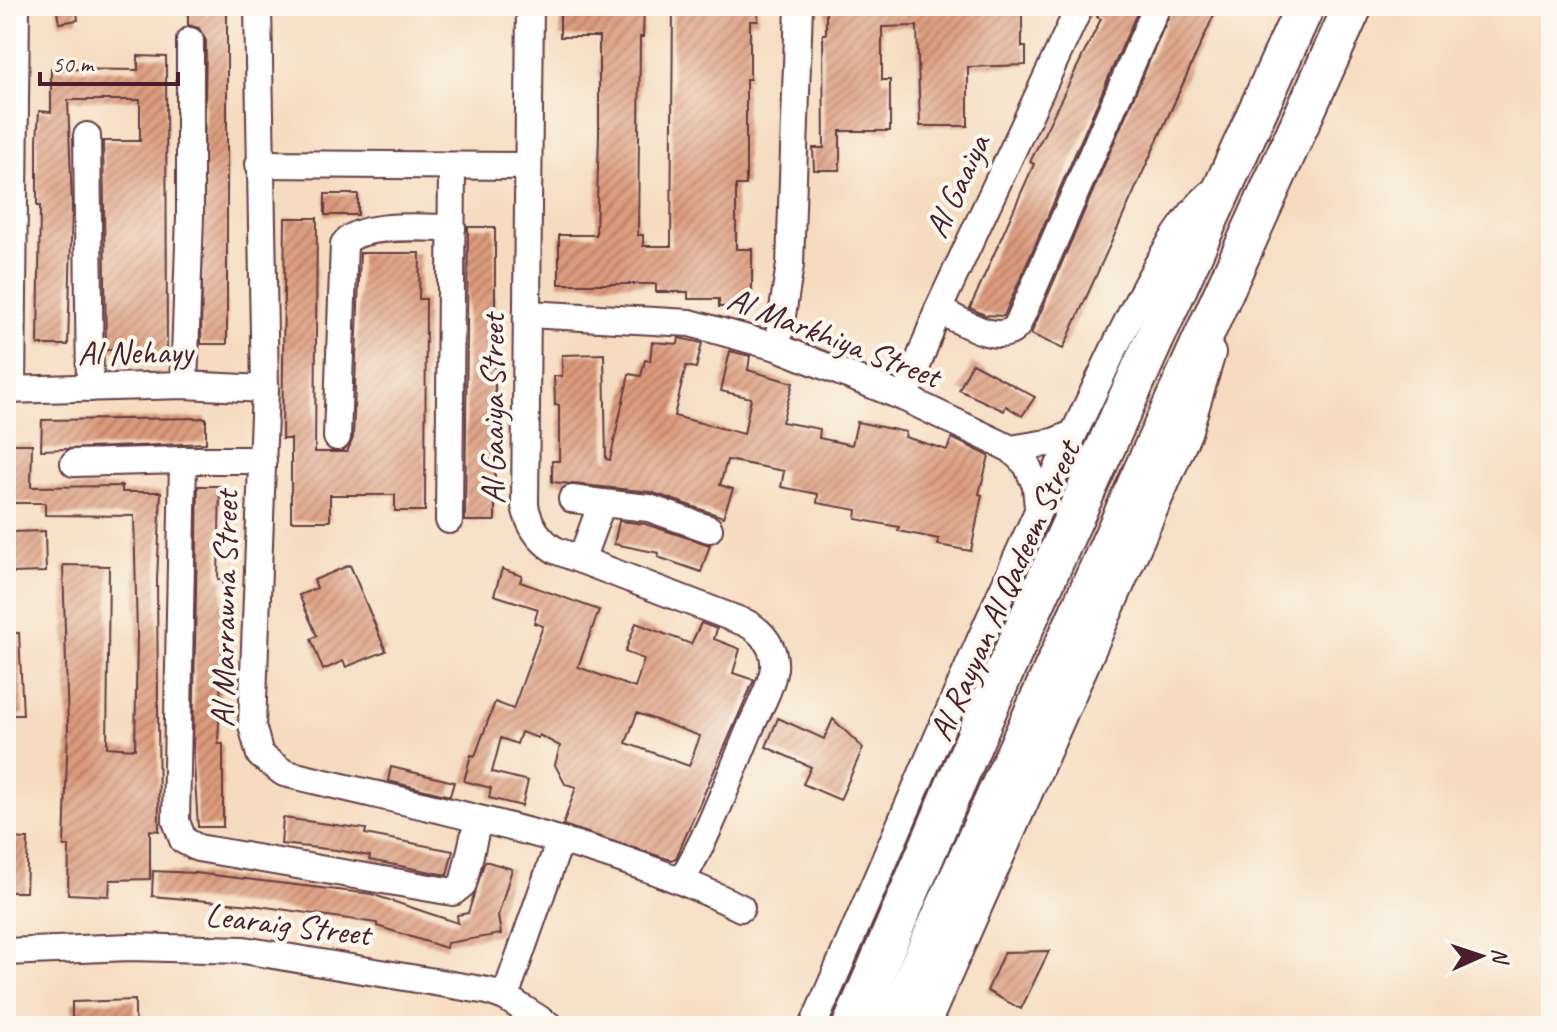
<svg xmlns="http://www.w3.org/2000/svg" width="1557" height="1032" font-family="Caveat,sans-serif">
<defs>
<pattern id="building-hatch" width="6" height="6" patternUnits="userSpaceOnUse" patternTransform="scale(2)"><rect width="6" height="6" fill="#db9a7b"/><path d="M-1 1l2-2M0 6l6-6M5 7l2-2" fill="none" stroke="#b47d65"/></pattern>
</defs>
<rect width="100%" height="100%" fill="#fbf7ec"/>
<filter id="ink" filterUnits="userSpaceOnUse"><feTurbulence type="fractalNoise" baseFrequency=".0125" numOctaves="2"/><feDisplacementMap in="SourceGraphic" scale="16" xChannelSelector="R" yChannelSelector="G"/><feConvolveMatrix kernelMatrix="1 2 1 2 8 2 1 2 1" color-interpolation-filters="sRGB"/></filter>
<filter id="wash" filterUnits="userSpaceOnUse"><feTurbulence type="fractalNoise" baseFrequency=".006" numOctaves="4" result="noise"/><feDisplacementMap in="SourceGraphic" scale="32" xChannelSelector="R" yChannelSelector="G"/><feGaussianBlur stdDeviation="1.8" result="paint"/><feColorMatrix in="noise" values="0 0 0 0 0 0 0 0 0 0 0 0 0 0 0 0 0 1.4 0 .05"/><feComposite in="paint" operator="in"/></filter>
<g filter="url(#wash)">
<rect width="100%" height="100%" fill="#f5dbbf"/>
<g id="blocks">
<!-- building -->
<g fill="url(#building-hatch)" fill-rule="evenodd">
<path d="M 56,6 L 76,6 L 78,20 L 59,23 Z"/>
<path d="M 188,6 L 227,6 L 227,344 L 201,344 L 206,41 L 199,28 L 188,25 Z"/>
<path d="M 560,6 L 644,6 L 643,37 L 640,37 L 638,235 L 643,235 L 643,246 L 671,246 L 673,6 L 758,6 L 758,21 L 750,21 L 750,79 L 746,79 L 746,185 L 736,185 L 736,249 L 752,249 L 752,307 L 719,307 L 719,299 L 688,299 L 688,292 L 656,292 L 656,284 L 559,284 L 559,235 L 596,235 L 599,134 L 599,37 L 560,37 Z"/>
<path d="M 826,6 L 1022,6 L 1022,47 L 1026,47 L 1026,65 L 968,67 L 968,126 L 920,126 L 917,26 L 882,27 L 882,80 L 890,80 L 890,131 L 840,131 L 840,170 L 814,170 L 813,148 L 824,148 L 823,34 L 826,34 Z"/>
<path d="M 1103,6 L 1140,6 L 1004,316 L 985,315 L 970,308 L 1034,164 L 1030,162 L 1101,19 L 1097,17 Z"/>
<path d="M 1173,6 L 1218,6 L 1063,349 L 1031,334 Z"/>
<path d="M 138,56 L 166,57 L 167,357 L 138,356 L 138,350 L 106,350 L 103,141 L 140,141 L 140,100 L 68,100 L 72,206 L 68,345 L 38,345 L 40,206 L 37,206 L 37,140 L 39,111 L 51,112 L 51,69 L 138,70 Z"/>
<rect x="325" y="194" width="33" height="21"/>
<path d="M 285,218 L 317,218 L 315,452 L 347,452 L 353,438 L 360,253 L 420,253 L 419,299 L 426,299 L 425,511 L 395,511 L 395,495 L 330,495 L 330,521 L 291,521 L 291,439 L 282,439 Z"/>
<path d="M 468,227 L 495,227 L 495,521 L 465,521 Z"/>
<path d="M 679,338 L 702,343 L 696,368 L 686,366 L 674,416 L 744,434 L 751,398 L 721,391 L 730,351 L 750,356 L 748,370 L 793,383 L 782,422 L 820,429 L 819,438 L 852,445 L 857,422 L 906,432 L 905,437 L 947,450 L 952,438 L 989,456 L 979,494 L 982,495 L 971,551 L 938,545 L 939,539 L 898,531 L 899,527 L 856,519 L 857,510 L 817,503 L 818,494 L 781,487 L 784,471 L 727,460 L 720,485 L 733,489 L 723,517 L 651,492 L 552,482 L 552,461 L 559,461 L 559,405 L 555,405 L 554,376 L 562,376 L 562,355 L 604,354 L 606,459 L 610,460 L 629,374 L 641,376 L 645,360 L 650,361 L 652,342 L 678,344 Z"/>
<path d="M 972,363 L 1035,397 L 1022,416 L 1006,406 L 1004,411 L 959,390 Z"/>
<path d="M 206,418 L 206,443 L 41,450 L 42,420 Z"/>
<path d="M 6,444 L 32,444 L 31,487 L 122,486 L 122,492 L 161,492 L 157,580 L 159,831 L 150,830 L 150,879 L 110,880 L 109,896 L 68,894 L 69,846 L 64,846 L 68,727 L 63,565 L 109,566 L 107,747 L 135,749 L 137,634 L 134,516 L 45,515 L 45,503 L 6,503 Z"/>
<path d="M 198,486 L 220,486 L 218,579 L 223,579 L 223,631 L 218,744 L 223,744 L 223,827 L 198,827 L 193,746 Z"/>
<path d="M 619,521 L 645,524 L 710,545 L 701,572 L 658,557 L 659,553 L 614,544 Z"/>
<path d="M 45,531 L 46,572 L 10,573 L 9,532 Z"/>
<path d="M 350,565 L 386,651 L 346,667 L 343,661 L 323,670 L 311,639 L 317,636 L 299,595 L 317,588 L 314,580 Z"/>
<path d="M 502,569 L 522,576 L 520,582 L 599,610 L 578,667 L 635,688 L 644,659 L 625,652 L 636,623 L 691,644 L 701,623 L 717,629 L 714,639 L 740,649 L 733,673 L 754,680 L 676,858 L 671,860 L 563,825 L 576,787 L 565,784 L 555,765 L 560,746 L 539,735 L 538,738 L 521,732 L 517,744 L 501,738 L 492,772 L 528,781 L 522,806 L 489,798 L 491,788 L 464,781 L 471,755 L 475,756 L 495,702 L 513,709 L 543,626 L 534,623 L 538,609 L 494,595 ZM 637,713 L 700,736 L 689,766 L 626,743 Z"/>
<path d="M 6,633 L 19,633 L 23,715 L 6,715 Z"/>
<path d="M 778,718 L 824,739 L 833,719 L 863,748 L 840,800 L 803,784 L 811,767 L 766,747 Z"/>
<path d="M 391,767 L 454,782 L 450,796 L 388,781 Z"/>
<path d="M 283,818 L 366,829 L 365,834 L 453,851 L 447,875 L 369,860 L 370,856 L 336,850 L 281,844 Z"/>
<path d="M 6,838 L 28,839 L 26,892 L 6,892 Z"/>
<path d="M 485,861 L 512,869 L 498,916 L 501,934 L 447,943 L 446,948 L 377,926 L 377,923 L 252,905 L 152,896 L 153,871 L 195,873 L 371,894 L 458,923 L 457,915 L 468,913 Z"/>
<path d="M 1049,951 L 1021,1009 L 987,991 L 1004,952 Z"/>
<path d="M 135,1000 L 135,1026 L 72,1026 L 72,1002 Z"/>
</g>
</g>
</g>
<g filter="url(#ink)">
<use href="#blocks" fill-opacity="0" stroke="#643b41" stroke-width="2"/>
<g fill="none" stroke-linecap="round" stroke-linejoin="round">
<defs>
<g id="minor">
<path d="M 258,6 L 265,389 L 252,725 L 260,755 L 284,773 C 434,810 603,839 741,908"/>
<path d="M 530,6 L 525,506 C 529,524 539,540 555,550 L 746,623 C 762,631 776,648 774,668 C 771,688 757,712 749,731 C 728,781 710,833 682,879"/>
<path d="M 87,136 L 90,388"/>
<path d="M 259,164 L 528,166"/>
<path d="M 938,310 C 959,319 999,348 1017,326 L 1157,6"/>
<path d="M 528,314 L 690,323 L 777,347 L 905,398 L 1011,449 L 1027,465 L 1036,486 L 1038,508"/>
<path d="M 777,347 L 790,265 L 799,6"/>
<path d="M 184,385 L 190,216 L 190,41"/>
<path d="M 6,390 L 184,385 L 265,389"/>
<path d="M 12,390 L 16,6"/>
<path d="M 905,398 L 938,310 L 1080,6"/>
<path d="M 337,437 L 344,244 C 359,222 425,228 452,228"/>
<path d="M 1011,449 L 1053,442 L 1073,434"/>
<path d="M 263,460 L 183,460 L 176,821 L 183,840 L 198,848 L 453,892 L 463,884 L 478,820"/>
<path d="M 74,463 L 183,460"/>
<path d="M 572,499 L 602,503"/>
<path d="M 449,520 L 452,168"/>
<path d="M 581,560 L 602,503 L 649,508 L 709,529"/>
<path d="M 6,952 L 130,947 L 244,950 L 488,991 L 505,997 L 550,1026"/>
<path d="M 505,997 L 559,843"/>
<path d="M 813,1026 C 905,815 993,603 1092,395 C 1118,341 1169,224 1215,190"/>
<path d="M 926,1026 L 1188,433 L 1212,353"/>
</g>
<g id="highway">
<path d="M 852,1026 L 992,699 L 1305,6"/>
<path d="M 892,1026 L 1353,6"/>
</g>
</defs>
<!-- minor casing -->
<use href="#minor" stroke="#643b41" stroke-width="30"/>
<!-- highway casing -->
<use href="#highway" stroke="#643b41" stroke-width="42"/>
<!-- minor -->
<use href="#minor" stroke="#fff" stroke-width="26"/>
<!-- highway -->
<use href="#highway" stroke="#fff" stroke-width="38"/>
</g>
</g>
<g text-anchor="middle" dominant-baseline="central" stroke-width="8" stroke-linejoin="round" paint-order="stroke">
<!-- street labels -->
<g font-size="34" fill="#4a1f2b" stroke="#fbf7ec">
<text transform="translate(957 186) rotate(-65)">Al Gaaiya</text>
<text transform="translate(834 337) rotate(21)">Al Markhiya Street</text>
<text transform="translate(135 352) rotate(-1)">Al Nehayy</text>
<text transform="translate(492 409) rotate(-90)">Al Gaaiya Street</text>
<text transform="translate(1004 591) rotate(-66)">Al Rayyan Al Qadeem Street</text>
<text transform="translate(224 609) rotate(-89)">Al Marrawna Street</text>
<text transform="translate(288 924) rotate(7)">Learaig Street</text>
</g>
</g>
<!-- margin -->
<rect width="1557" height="1032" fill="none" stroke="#fbf7ec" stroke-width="32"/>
<!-- north arrow -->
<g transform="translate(1481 956) rotate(87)" stroke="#fbf7ec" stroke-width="6" paint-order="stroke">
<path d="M0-6L14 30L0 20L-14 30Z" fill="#4a1f2b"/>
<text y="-12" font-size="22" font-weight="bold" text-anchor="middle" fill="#4a1f2b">N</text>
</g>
<!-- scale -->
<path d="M40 72v12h138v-12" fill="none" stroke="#4a1f2b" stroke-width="4"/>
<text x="52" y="72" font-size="24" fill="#4a1f2b" stroke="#fbf7ec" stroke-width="6" paint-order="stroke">50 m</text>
</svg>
